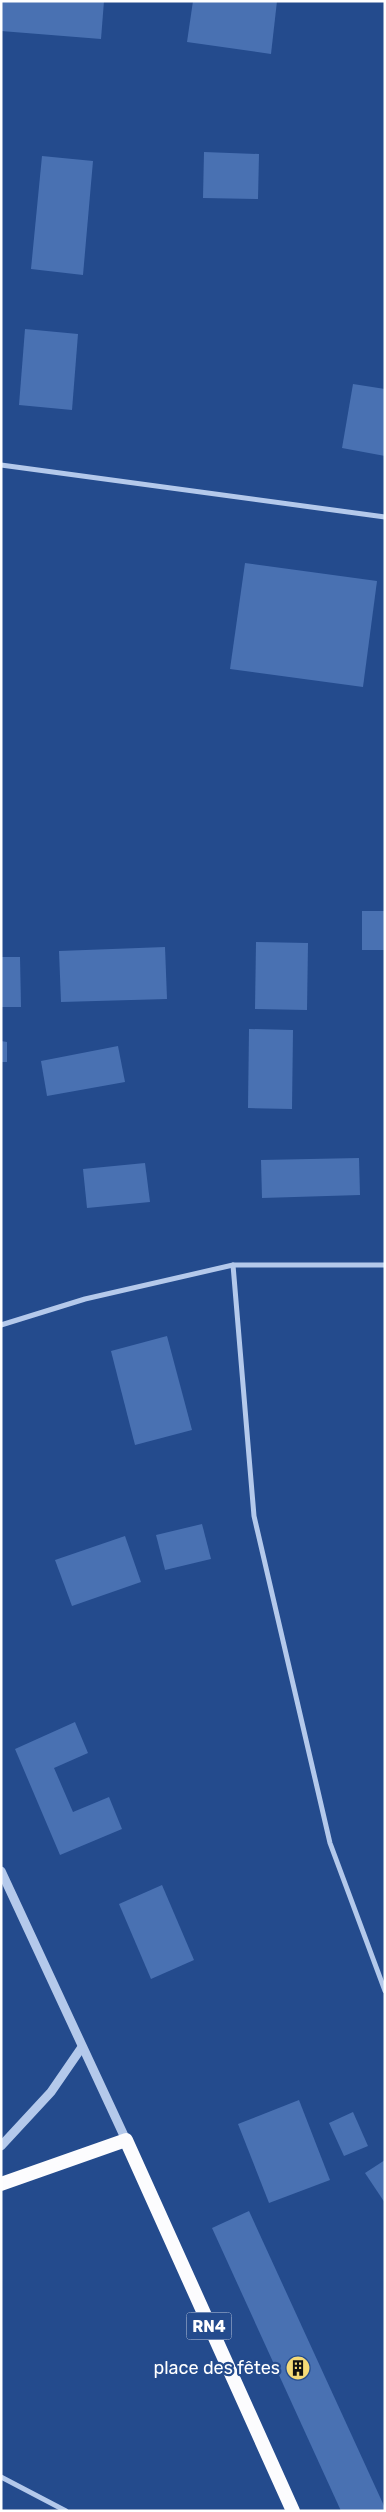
<svg xmlns="http://www.w3.org/2000/svg" width="386" height="2512" font-family="Rubik,sans-serif">
<rect width="100%" height="100%" fill="#244b8d"/>
<!-- building -->
<g fill="#4971b2">
<path d="M 1,1 L 104,1 L 101,39 L 1,31 Z"/>
<path d="M 193,1 L 277,1 L 271,54 L 187,42 Z"/>
<path d="M 204,152 L 259,154 L 258,199 L 203,198 Z"/>
<path d="M 42,156 L 93,161 L 83,275 L 31,269 Z"/>
<path d="M 25,329 L 78,334 L 72,410 L 19,405 Z"/>
<path d="M 353,384 L 385,389 L 385,456 L 342,448 Z"/>
<path d="M 245,563 L 377,581 L 363,687 L 230,669 Z"/>
<rect x="362" y="911" width="23" height="39"/>
<path d="M 256,942 L 308,943 L 307,1010 L 255,1009 Z"/>
<path d="M 165,947 L 167,999 L 61,1002 L 59,951 Z"/>
<path d="M 1,957 L 20,957 L 21,1007 L 1,1007 Z"/>
<path d="M 249,1029 L 293,1030 L 292,1109 L 248,1108 Z"/>
<path d="M 1,1041 L 7,1042 L 7,1062 L 1,1062 Z"/>
<path d="M 118,1046 L 125,1082 L 47,1096 L 41,1061 Z"/>
<path d="M 359,1158 L 360,1195 L 262,1198 L 261,1160 Z"/>
<path d="M 145,1163 L 150,1202 L 87,1208 L 83,1169 Z"/>
<path d="M 167,1336 L 192,1430 L 135,1445 L 111,1351 Z"/>
<path d="M 202,1524 L 211,1559 L 165,1570 L 156,1535 Z"/>
<path d="M 125,1536 L 141,1582 L 72,1606 L 55,1560 Z"/>
<path d="M 75,1722 L 88,1753 L 54,1768 L 73,1812 L 109,1797 L 122,1829 L 60,1855 L 15,1749 Z"/>
<path d="M 162,1885 L 194,1960 L 151,1979 L 119,1904 Z"/>
<path d="M 299,2100 L 330,2180 L 269,2203 L 238,2124 Z"/>
<path d="M 353,2112 L 368,2146 L 344,2156 L 329,2123 Z"/>
<path d="M 385,2160 L 385,2203 L 365,2173 Z"/>
<path d="M 249,2211 L 385,2508 L 385,2511 L 341,2511 L 212,2228 Z"/>
</g>
<g fill="none" stroke-linecap="round" stroke-linejoin="round">
<!-- minor -->
<g stroke="#b4c9eb" stroke-width="5">
<path d="M 1,465 L 385,517"/>
<path d="M 233,1265 L 254,1516 L 330,1843 L 385,1991"/>
<path d="M 1,1325 L 85,1299 L 233,1265 L 385,1265"/>
<path d="M 1,2477 L 66,2511"/>
</g>
<!-- tertiary -->
<g stroke="#b4c9eb" stroke-width="9">
<path d="M 1,1871 L 126,2140"/>
<path d="M 1,2146 L 51,2092 L 82,2047"/>
</g>
<!-- trunk -->
<path stroke="#fcfcfe" stroke-width="14" d="M 1,2184 L 126,2140 L 293,2511"/>
</g>
<!-- icons -->
<defs>
<symbol id="building-disc" viewBox="-11 -11 22 22"><circle r="9.5" fill="#f5da77" stroke="#244b8d"/><path d="M-4-6H4V6H1V3H-1V6H-4ZM-2.5-4.3h1.7v1.8h-1.7ZM.8-4.3h1.7v1.8H.8ZM-2.5-1h1.7V.8h-1.7ZM.8-1h1.7V.8H.8Z" fill="#111"/></symbol>
</defs>
<g fill-rule="evenodd">
<use href="#building-disc" x="284" y="2354" width="28" height="28"/>
</g>
<g text-anchor="middle" dominant-baseline="central" stroke-width="4.5" stroke-linejoin="round" paint-order="stroke">
<!-- shield labels -->
<rect fill="#244b8d" stroke="#bdc9dd" stroke-width="1" x="186.5" y="2312.5" width="45" height="27" rx="4"/>
<g font-size="16" font-weight="bold" fill="#fff">
<text x="209" y="2326">RN4</text>
</g>
<!-- poi labels -->
<g font-size="18" fill="#fff" stroke="#244b8d" text-anchor="end">
<text x="280" y="2368">place des fêtes</text>
</g>
</g>
<!-- border -->
<rect width="386" height="2512" fill="none" stroke="#ffffff" stroke-width="5"/>
</svg>
